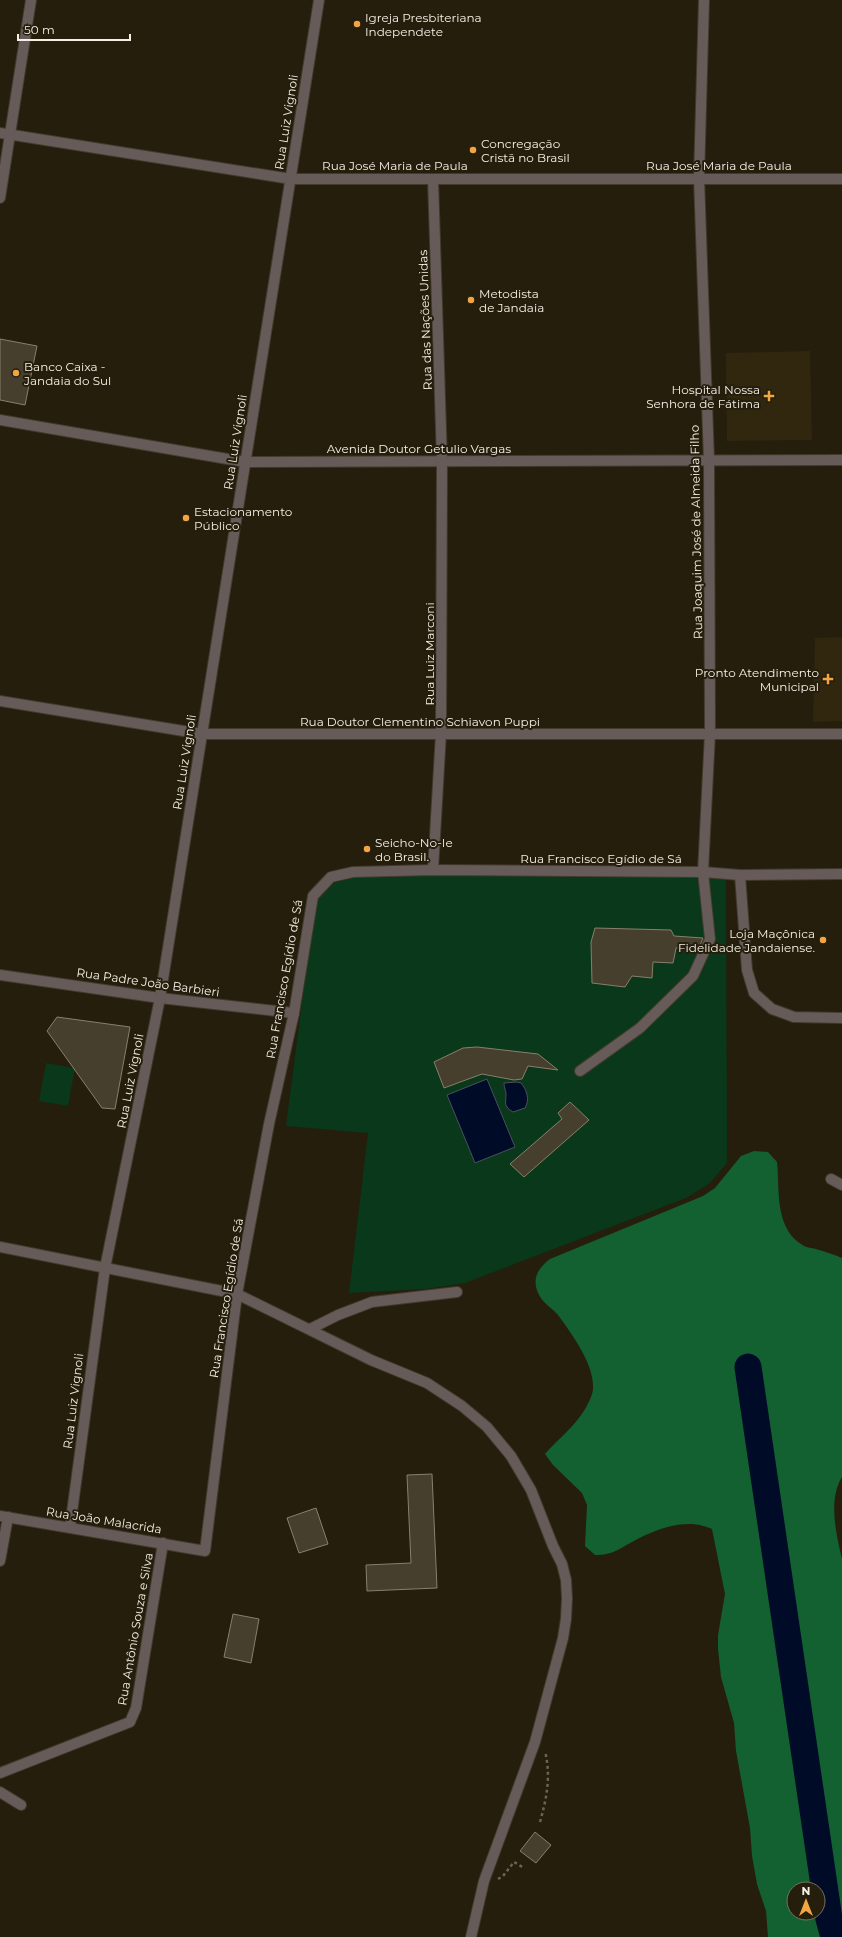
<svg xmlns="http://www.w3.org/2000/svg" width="842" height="1937" font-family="Montserrat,sans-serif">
<rect width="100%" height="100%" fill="#251e0d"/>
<!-- built -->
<g fill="#31260e">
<path d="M 810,351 L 812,440 L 727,441 L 726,353 Z"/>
<path d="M 842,637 L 842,721 L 813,722 L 815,638 Z"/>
</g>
<!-- green -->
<g fill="#09381a">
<path d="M 357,876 L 726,876 L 727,1163 L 710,1183 L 686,1198 L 465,1283 L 426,1289 L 349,1293 L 368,1133 L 286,1126 L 315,902 L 335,882 Z"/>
<path d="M 46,1063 L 75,1068 L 68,1106 L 39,1101 Z"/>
</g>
<!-- forest -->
<path fill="#136030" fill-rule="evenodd" d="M 754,1151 L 768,1152 L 777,1162 C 780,1191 774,1229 804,1246 C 808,1248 814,1248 819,1250 C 827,1252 835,1255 842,1258 L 842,1477 C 828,1500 836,1533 842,1559 L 842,1937 L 768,1937 L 766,1911 L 757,1884 L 752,1856 L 750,1828 L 736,1751 L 734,1723 L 721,1677 L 718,1649 L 718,1635 L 725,1594 L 712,1529 C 686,1517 656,1529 632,1542 C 617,1550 613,1555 595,1555 L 585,1546 L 587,1505 L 582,1493 L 553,1465 L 545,1454 C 562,1435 581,1422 591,1397 C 601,1373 572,1334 558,1315 C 552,1308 543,1303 539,1295 C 531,1279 538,1268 550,1259 L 703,1196 L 715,1188 L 741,1156 ZM 794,1889 L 818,1889 L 818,1913 L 794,1913 Z"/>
<!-- water -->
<g fill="#000b27" stroke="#4a5060">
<path d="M 487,1079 L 515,1147 L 475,1163 L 447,1095 Z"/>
<path d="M 517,1082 L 521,1083 C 527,1090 530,1100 525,1108 L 513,1112 C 503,1106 506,1103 506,1094 C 506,1091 504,1087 504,1084 L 504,1083 Z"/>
</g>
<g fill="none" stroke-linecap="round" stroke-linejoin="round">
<!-- river -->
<path stroke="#000b27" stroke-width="27" d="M 748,1367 L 829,1919 L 834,1937"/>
</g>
<!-- building -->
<g fill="#473f2d" stroke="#887f6c">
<path d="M 0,339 L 37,346 L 25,405 L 0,400 Z"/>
<path d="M 595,928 L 671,930 L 674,936 L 703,938 L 699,948 L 676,948 L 673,963 L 653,962 L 652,978 L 632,976 L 625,987 L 592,983 L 591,942 Z"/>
<path d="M 57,1017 L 130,1027 L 115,1109 L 102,1108 L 47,1031 Z"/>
<path d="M 477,1047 L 538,1054 L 558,1070 L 528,1066 L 522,1079 L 514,1080 L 482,1074 L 444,1088 L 434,1062 L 463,1048 Z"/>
<path d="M 570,1102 L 589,1120 L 524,1177 L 510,1164 L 562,1119 L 558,1113 Z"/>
<path d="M 432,1474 L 437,1588 L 367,1591 L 366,1565 L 411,1563 L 407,1475 Z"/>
<path d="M 316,1508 L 328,1544 L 299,1553 L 287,1518 Z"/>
<path d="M 233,1614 L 259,1619 L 251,1663 L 224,1657 Z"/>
<path d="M 535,1832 L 551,1845 L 536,1863 L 520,1851 Z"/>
</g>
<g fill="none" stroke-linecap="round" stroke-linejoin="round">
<defs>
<g id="minor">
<path d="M 0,133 L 291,179 L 842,179"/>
<path d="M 0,198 L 31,0"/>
<path d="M 0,420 L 245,462 L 842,460"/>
<path d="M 0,701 L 202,734 L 842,734"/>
<path d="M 433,870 L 441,733 L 442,461 L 433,179"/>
<path d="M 740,875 L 747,970 L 754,993 L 772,1009 L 794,1017 L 842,1018"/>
<path d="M 0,975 L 160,998 L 294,1013"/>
<path d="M 580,1071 L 640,1028 L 693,976 L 710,939 L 703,872 L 710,733 L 709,460 L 699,178 L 704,0"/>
<path d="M 831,1179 L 842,1185"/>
<path d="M 0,1247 L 237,1294 L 371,1360 L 427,1383 L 462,1406 L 487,1427 L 511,1456 L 531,1490 L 553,1546 L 562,1564 L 566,1580 L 567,1598 L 566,1619 L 563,1638 L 535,1742 L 484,1881 L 471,1937"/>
<path d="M 310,1329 L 338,1315 L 372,1302 L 457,1292"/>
<path d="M 0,1516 L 205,1551 L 237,1294 L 269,1124 L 294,1013 L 313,896 L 331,877 L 353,872 L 433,870 L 703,872 L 740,875 L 842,874"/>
<path d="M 70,1527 L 105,1268 L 160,998 L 319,0"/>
<path d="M 0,1561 L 8,1517"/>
<path d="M 0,1773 L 130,1722 L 136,1708 L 163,1543"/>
<path d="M 0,1792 L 21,1805"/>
</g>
</defs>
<!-- minor casing -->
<use href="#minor" stroke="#423b2b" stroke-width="12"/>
<!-- path -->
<g stroke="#6b6455" stroke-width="2.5" stroke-dasharray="3 3" stroke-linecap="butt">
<path d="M 540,1822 C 547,1797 551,1776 545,1751"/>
<path d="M 498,1879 L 503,1876 L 514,1862 L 524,1868"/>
</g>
<!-- minor -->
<use href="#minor" stroke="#665b59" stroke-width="10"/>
</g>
<!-- markers -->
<g fill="#f3a443" stroke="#251e0d" stroke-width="1.5">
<circle cx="357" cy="24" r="4"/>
<circle cx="473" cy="150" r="4"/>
<circle cx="471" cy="300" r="4"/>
<circle cx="16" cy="373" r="4"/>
<path d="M767 390h4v4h4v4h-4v4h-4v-4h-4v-4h4z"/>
<circle cx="186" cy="518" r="4"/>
<path d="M826 673h4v4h4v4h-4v4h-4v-4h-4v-4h4z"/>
<circle cx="367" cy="849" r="4"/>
<circle cx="823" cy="940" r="4"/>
</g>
<g text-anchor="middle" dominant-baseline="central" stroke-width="4" stroke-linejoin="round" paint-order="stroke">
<!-- poi labels -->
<g font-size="12" fill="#f5f0e5" stroke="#251e0d" text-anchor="start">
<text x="365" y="17">Igreja Presbiteriana<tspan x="365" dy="14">Independete</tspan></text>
<text x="481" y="143">Concregação<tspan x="481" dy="14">Cristã no Brasil</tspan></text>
<text x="479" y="293">Metodista<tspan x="479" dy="14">de Jandaia</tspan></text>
<text x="24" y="366">Banco Caixa -<tspan x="24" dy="14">Jandaia do Sul</tspan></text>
<text x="760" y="389" text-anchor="end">Hospital Nossa<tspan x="760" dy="14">Senhora de Fátima</tspan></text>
<text x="194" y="511">Estacionamento<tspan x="194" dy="14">Público</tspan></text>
<text x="819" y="672" text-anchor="end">Pronto Atendimento<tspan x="819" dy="14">Municipal</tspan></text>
<text x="375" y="842">Seicho-No-Ie<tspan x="375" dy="14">do Brasil.</tspan></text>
<text x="815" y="933" text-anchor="end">Loja Maçônica<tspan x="815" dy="14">Fidelidade Jandaiense.</tspan></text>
</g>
<!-- street labels -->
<g font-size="12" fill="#f5f0e5" stroke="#251e0d">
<text transform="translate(286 122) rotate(-81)">Rua Luiz Vignoli</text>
<text x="395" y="165">Rua José Maria de Paula</text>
<text x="719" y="165">Rua José Maria de Paula</text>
<text transform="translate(425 320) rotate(-92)">Rua das Nações Unidas</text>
<text transform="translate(235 442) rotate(-81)">Rua Luiz Vignoli</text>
<text x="419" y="448">Avenida Doutor Getulio Vargas</text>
<text transform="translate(696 532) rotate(-91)">Rua Joaquim José de Almeida Filho</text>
<text transform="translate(429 654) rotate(-90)">Rua Luiz Marconi</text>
<text x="420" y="721">Rua Doutor Clementino Schiavon Puppi</text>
<text transform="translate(184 762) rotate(-81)">Rua Luiz Vignoli</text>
<text x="601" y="858">Rua Francisco Egídio de Sá</text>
<text transform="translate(284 979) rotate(-80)">Rua Francisco Egídio de Sá</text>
<text transform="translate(148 982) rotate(8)">Rua Padre João Barbieri</text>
<text transform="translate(130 1081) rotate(-79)">Rua Luiz Vignoli</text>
<text transform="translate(226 1298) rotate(-81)">Rua Francisco Egídio de Sá</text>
<text transform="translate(73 1401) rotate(-83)">Rua Luiz Vignoli</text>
<text transform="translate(104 1520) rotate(9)">Rua João Malacrida</text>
<text transform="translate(135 1629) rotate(-80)">Rua Antônio Souza e Silva</text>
</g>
</g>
<!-- north arrow -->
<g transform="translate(806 1901)"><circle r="19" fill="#251e0d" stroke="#787263"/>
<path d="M0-3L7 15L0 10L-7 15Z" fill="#f3a443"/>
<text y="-6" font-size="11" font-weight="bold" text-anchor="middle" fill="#f5f0e5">N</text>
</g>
<!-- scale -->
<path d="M18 34v6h112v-6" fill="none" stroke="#f5f0e5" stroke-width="2"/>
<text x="24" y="34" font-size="12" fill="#f5f0e5" stroke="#251e0d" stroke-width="3" paint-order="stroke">50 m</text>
</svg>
